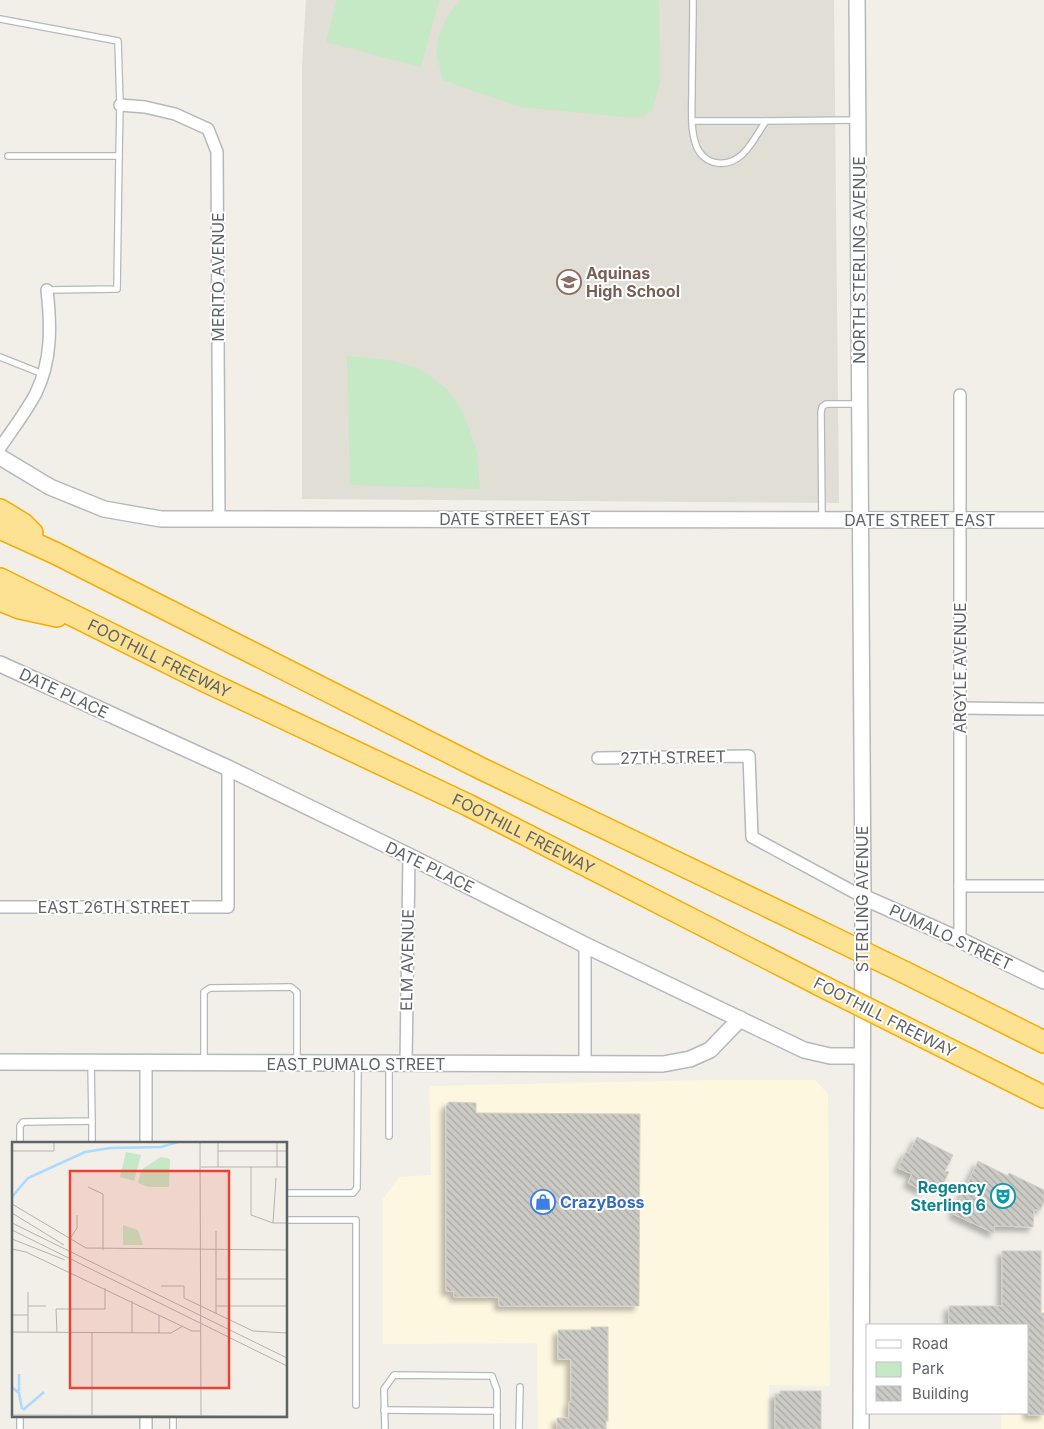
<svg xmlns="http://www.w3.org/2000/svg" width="1044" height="1429" font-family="Inter,sans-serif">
<defs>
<pattern id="building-back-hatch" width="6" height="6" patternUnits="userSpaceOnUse" patternTransform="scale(1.25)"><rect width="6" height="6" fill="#cccac5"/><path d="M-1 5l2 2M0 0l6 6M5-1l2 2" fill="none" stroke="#a9a8a4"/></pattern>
<filter id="shadow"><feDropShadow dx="-4.5" dy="4.5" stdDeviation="2.5" flood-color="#0004"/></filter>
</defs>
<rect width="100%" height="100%" fill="#f1efe8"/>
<!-- commercial -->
<g fill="#fef7e0">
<path d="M 713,1080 L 815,1080 L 828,1094 L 830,1386 L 769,1385 L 768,1429 L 538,1429 L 537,1343 L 383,1344 L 383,1199 L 399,1177 L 431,1175 L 430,1086 Z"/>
<path d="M 1001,1310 L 1044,1310 L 1044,1429 L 1001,1429 L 1001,1413 L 1028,1413 L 1028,1325 L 1001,1325 Z"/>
</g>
<!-- education -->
<path fill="#e1ded6" d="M 306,0 L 834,0 L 839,503 L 302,499 L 302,65 Z"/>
<!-- green -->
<g fill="#c5e8c5">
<path d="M 337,0 L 439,0 L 421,67 L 326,42 Z"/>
<path d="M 460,0 L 659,0 L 660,81 L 653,108 L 643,117 L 625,117 L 520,107 L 443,80 C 441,72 439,64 437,57 C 434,36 447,15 460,0 Z"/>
<path d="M 347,356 L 390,360 L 420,369 L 448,390 L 464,414 L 477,452 L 480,489 L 350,485 Z"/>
</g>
<!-- building -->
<g fill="url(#building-back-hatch)" stroke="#d6d1c6" filter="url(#shadow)">
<path d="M 449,1102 L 476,1103 L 476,1113 L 640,1114 L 639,1306 L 499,1306 L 499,1297 L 454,1297 L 454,1291 L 446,1291 L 446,1106 Z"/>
<path d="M 917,1137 L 953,1155 L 945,1171 L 949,1172 L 941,1188 L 927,1181 L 923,1191 L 908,1183 L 912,1174 L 898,1168 L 906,1152 L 909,1153 Z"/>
<path d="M 978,1161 L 1008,1176 L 1009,1173 L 1044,1190 L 1044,1202 L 1040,1210 L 1034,1210 L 1033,1227 L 994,1226 L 994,1233 L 953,1214 Z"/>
<path d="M 1002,1251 L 1041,1251 L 1041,1313 L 1044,1313 L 1044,1415 L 1028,1415 L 1028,1325 L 949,1325 L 949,1306 L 1002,1306 Z"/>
<path d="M 591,1327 L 608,1327 L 608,1421 L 606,1421 L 606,1429 L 557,1429 L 557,1418 L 569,1418 L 569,1402 L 571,1402 L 571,1359 L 558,1359 L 558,1330 L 591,1330 Z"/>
<path d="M 780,1391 L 821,1391 L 821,1429 L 775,1429 L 775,1394 L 780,1394 Z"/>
</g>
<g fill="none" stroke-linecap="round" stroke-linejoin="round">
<defs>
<g id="service">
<path d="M 693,0 C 693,30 692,61 692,91 C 692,108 690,128 696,145 C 699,154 707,162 718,163 C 743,166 754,138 766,121 L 857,120"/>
<path d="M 0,19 L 118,41 L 120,105 L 119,156"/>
<path d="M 693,121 L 766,121"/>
<path d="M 8,156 L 119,156 L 117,289 L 47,290"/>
<path d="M 0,357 L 43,374"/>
<path d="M 822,519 L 821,413 L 822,407 L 826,404 L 859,404"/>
<path d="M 204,1062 L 204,992 L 210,988 L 291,987 L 297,992 L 297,1061"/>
<path d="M 92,1121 L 92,1143"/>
<path d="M 389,1136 L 389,1064"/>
<path d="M 20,1143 L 20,1126 L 23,1122 L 92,1121 L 91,1063"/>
<path d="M 286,1193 L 353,1193 L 357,1188 L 358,1064"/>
<path d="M 286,1220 L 356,1220 L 356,1405"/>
<path d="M 384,1410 L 497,1411"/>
<path d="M 20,1415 L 20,1429"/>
<path d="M 173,1415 L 173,1429"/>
<path d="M 385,1429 L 384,1389 L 394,1375 L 492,1376 L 497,1390 L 497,1429"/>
<path d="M 519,1429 L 520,1387"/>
</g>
<g id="minor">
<path d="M 120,105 L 145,107 L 175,114 L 208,129 L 217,152 L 219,519"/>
<path d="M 0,448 C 12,430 26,412 36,393 C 52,360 51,325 47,290"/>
<path d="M 960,708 L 1044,709"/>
<path d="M 598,758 L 749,756 L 752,837 L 863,897"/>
<path d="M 960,886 L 1044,886"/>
<path d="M 0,907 L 228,907 L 228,768"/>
<path d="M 960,940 L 960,395"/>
<path d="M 585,945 L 585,1065"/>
<path d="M 146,1064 L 146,1143"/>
<path d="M 406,1064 L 409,856"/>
<path d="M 146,1415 L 146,1429"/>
</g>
<g id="tertiary">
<path d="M 857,0 L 863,897 L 861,1429"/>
<path d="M 0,457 L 50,487 L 104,509 L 161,519 L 1044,520"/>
<path d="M 0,664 L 228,768 L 409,856 L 585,945 L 804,1050 L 830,1056 L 862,1056"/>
<path d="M 863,897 L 960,940 L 1044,981"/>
<path d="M 0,1062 L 663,1064 L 690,1059 L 710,1050 L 740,1019"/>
</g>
<g id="motorway">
<path d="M 0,510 L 23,524 L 32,533"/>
<path d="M 0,528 L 55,553 L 480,768 L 819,931"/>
<path id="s1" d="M 0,579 L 205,681 L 468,805 L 820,985"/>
<path d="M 0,600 L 20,608 L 57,616"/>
<path d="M 906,973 L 1044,1042"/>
<path d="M 906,1028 L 1044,1097"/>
</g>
</defs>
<!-- service casing -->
<use href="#service" stroke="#b5b8bc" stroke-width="8"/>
<!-- minor casing -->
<use href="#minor" stroke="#b5b8bc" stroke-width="14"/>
<!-- tertiary casing -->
<use href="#tertiary" stroke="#b5b8bc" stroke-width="18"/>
<!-- motorway casing -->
<use href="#motorway" stroke="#f9ab00" stroke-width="24"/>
<!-- service -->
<use href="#service" stroke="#fff" stroke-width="5.5"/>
<!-- minor -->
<use href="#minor" stroke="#fff" stroke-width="11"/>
<!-- tertiary -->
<use href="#tertiary" stroke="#fff" stroke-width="15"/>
<!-- motorway -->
<use href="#motorway" stroke="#fde293" stroke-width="21"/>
<defs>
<g id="motorway-bridge">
<path d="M 819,931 L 906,973"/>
<path d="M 820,985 L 906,1028"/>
</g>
</defs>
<!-- motorway-bridge casing -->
<use href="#motorway-bridge" stroke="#f9ab00" stroke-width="24" stroke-linecap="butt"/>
<!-- motorway-bridge -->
<use href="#motorway-bridge" stroke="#fde293" stroke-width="21"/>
</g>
<!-- icons -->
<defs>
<symbol id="school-ring" viewBox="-11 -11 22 22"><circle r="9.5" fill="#fff" stroke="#8d6e63" stroke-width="1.5"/><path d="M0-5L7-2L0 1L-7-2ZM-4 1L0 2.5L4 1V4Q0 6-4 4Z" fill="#8d6e63"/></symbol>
<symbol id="theatre-ring" viewBox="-11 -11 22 22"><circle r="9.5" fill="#fff" stroke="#0f9aa8" stroke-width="1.5"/><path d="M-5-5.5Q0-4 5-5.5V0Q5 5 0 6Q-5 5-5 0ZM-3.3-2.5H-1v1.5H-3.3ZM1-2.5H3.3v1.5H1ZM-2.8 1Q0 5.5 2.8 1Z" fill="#0f9aa8"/></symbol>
<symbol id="shop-ring" viewBox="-11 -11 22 22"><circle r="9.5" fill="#fff" stroke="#3f7fe0" stroke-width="1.5"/><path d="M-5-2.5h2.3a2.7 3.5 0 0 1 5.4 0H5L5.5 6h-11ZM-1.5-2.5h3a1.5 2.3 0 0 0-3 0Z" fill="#3f7fe0"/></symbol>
</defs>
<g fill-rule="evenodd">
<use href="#school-ring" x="555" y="268" width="28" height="28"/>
<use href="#theatre-ring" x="989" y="1182" width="28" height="28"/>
<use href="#shop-ring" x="529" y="1188" width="28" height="28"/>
</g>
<g text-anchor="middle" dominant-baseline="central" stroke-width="4" stroke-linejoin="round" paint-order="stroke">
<!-- street labels -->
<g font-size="16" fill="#5f6368" stroke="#fff">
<text transform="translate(859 260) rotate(-90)">NORTH STERLING AVENUE</text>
<text transform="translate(218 277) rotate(-90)">MERITO AVENUE</text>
<text x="515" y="519">DATE STREET EAST</text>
<text x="920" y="520">DATE STREET EAST</text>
<text stroke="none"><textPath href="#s1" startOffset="178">FOOTHILL FREEWAY</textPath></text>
<text transform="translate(960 668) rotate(-90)">ARGYLE AVENUE</text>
<text transform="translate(64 693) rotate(25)">DATE PLACE</text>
<text transform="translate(673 757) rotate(-1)">27TH STREET</text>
<text stroke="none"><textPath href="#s1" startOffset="582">FOOTHILL FREEWAY</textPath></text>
<text transform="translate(430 867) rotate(26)">DATE PLACE</text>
<text transform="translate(862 899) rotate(-90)">STERLING AVENUE</text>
<text x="114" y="907">EAST 26TH STREET</text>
<text transform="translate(951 937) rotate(25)">PUMALO STREET</text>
<text transform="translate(407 960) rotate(-89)">ELM AVENUE</text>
<text transform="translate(885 1017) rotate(27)">FOOTHILL FREEWAY</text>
<text x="356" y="1064">EAST PUMALO STREET</text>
</g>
<!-- education labels -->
<g font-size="16" font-weight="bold" fill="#785e54" stroke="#fff" text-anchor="start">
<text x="586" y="273">Aquinas<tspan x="586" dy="18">High School</tspan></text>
</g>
<!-- culture labels -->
<g font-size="16" font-weight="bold" fill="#0d838f" stroke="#fff" text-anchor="end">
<text x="986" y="1187">Regency<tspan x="986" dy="18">Sterling 6</tspan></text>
</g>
<!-- shop labels -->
<g font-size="16" font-weight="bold" fill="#366cbe" stroke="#fff" text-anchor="start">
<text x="560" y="1202">CrazyBoss</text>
</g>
</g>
<!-- overview -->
<g transform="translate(12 1142)">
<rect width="275" height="275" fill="#f1efe8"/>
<path d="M 114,10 L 129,13 L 122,39 L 108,35 ZM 149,15 L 158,17 L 157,45 L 137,45 L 126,41 L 129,28 ZM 111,83 L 126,88 L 131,103 L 111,103 Z" fill="#c5e8c5"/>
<path fill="none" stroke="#aadaff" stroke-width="2.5" d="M 0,55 L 16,36 L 73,10 L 98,6 L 149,5 L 166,0M 7,232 L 7,249M 1,246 L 7,251 L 10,267M 11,268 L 32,250"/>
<path fill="none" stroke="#b3b3b1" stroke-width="1" d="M 188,0 L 189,275M 206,0 L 206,25M 0,9 L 42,9 L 42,0M 206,9 L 275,9M 189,25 L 275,25M 239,25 L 239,73 L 261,81 L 275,81M 265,25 L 265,0M 76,45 L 91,52 L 91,108M 0,62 L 74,106 L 275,108M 0,71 L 52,103M 0,81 L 275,216M 261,81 L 264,36M 0,88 L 275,224M 0,97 L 53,118M 57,98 L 65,86 L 65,73M 0,107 L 14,110 L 180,189 L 189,189M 204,137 L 275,137M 149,144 L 172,144 L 172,156 L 241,189 L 275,191M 16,150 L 16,190M 16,164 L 34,164M 204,164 L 275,164M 204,172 L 204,89M 0,173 L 16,173M 147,173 L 147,191M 0,190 L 159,191 L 171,184M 45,190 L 44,167 L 93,167 L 93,146M 80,191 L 80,273M 120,191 L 120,159M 0,273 L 275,274"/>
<path fill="#ea4335" fill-opacity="0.15" stroke="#ea4335" stroke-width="2.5" d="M 58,29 L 217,29 L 217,246 L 58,246 Z"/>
<rect width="275" height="275" fill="none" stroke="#5f6368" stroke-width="2.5"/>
</g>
<!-- legend -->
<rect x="866" y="1324" width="162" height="90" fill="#ffffff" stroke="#bfc1c3"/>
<rect x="876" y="1340" width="25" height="8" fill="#ffffff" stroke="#bfc1c3"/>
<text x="912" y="1349" font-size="15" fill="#5f6368">Road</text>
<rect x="876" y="1362" width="25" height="15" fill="#c5e8c5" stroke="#bfc1c3"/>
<text x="912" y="1374" font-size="15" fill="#5f6368">Park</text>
<rect x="876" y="1386" width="25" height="15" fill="url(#building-back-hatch)" stroke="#bfc1c3"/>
<text x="912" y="1399" font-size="15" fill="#5f6368">Building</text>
</svg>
